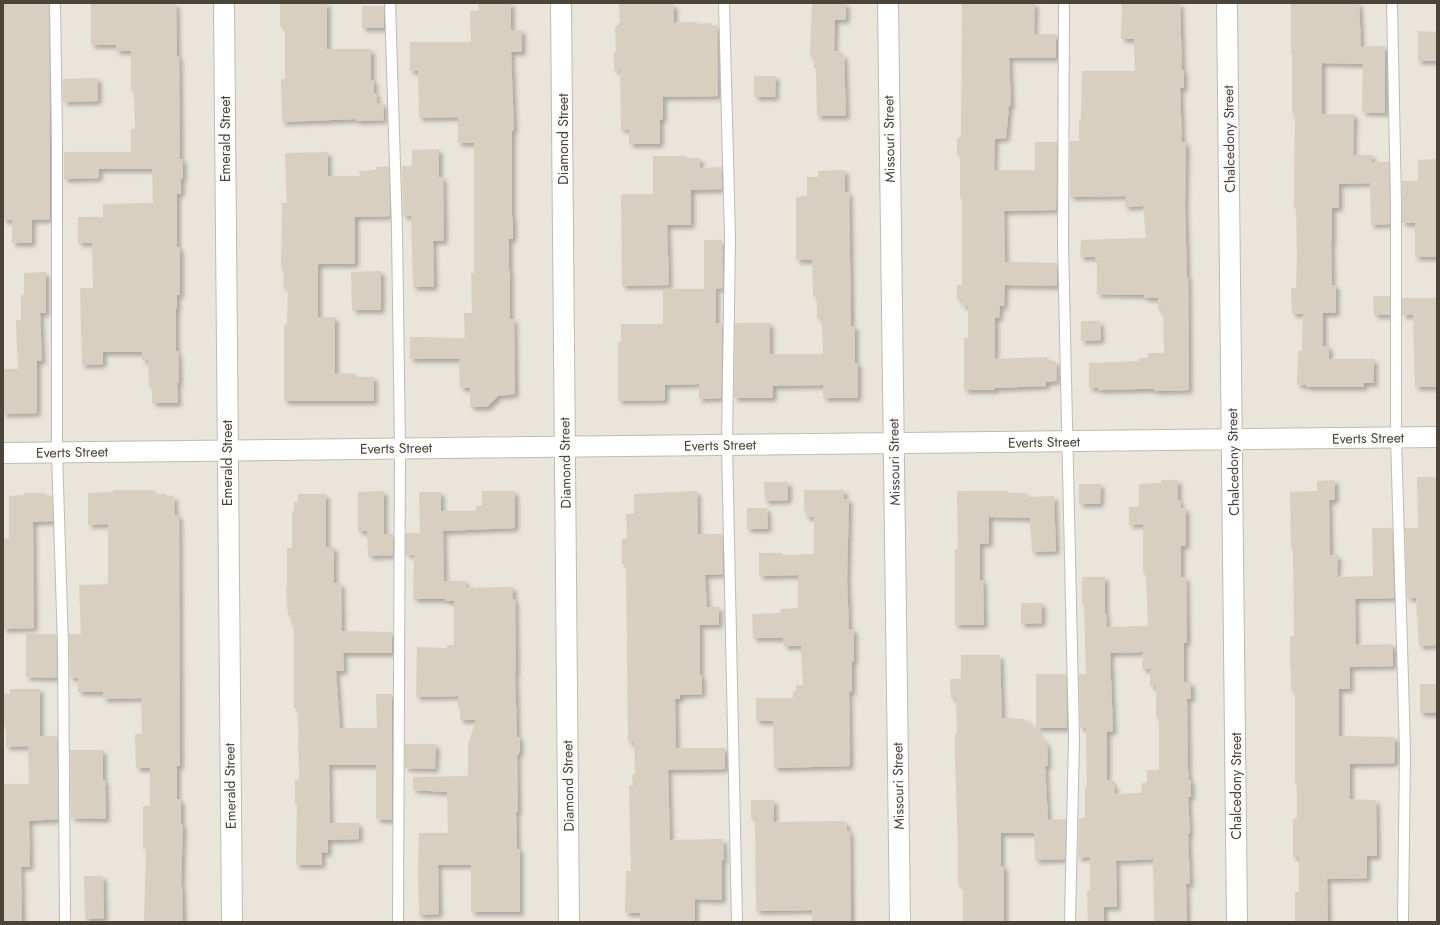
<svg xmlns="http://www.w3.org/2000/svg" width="1440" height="925" font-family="Jost,sans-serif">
<defs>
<filter id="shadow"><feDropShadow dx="3.5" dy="3.5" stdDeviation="2" flood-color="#0004"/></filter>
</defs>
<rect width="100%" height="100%" fill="#f6f3ec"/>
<!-- residential -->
<rect fill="#eae5da" x="3" y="3" width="1434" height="919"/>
<!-- building -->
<g fill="#d8cfc1" fill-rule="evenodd" filter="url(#shadow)">
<path d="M 3,3 L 49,3 L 50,219 L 32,220 L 32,243 L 12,243 L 12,220 L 3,220 Z"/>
<path d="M 91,3 L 176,3 L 177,56 L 179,56 L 180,159 L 183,159 L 183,179 L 181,179 L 181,194 L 177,194 L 177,247 L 180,247 L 180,295 L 177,295 L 177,309 L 176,309 L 176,351 L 178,351 L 179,383 L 177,383 L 178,403 L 152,403 L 152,386 L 149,386 L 148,360 L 142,360 L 142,352 L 103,352 L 103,364 L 82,365 L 80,288 L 93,288 L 92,243 L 78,243 L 78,217 L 103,217 L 103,204 L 153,203 L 152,169 L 99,169 L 99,178 L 64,179 L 64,152 L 131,152 L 131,129 L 135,129 L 134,90 L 131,90 L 131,51 L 116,51 L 116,45 L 91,45 Z"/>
<path d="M 280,3 L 327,3 L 327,49 L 371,49 L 371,80 L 374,80 L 374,93 L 376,93 L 377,103 L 383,103 L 384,120 L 357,121 L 356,119 L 282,122 L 281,79 L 285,79 L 285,26 L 280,26 Z"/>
<path d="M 478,3 L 511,3 L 511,29 L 512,30 L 522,30 L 522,52 L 511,52 L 514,130 L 512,131 L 512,217 L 513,217 L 513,239 L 509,239 L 509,270 L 510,270 L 510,319 L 514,319 L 515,394 L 498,396 L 487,407 L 470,407 L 470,388 L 460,388 L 459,359 L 410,359 L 410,337 L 465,338 L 464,313 L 472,313 L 471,273 L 474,273 L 474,143 L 458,143 L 458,117 L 419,118 L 418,71 L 410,71 L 410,42 L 471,42 L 470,11 L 479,11 Z"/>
<path d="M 812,3 L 846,3 L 846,20 L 835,20 L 834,51 L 839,51 L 839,55 L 844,55 L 846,116 L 817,116 L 816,68 L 814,68 L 814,56 L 810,56 Z"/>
<path d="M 962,3 L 1035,3 L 1034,34 L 1056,34 L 1056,58 L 1009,58 L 1011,106 L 1009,106 L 1006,138 L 995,139 L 994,170 L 1035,170 L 1035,142 L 1057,142 L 1056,210 L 1004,211 L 1005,262 L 1057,263 L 1057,286 L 1005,285 L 1004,306 L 1000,306 L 999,318 L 995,318 L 995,359 L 1047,357 L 1047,361 L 1056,361 L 1057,381 L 1046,382 L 1046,386 L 995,388 L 995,390 L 964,390 L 964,338 L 968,338 L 968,306 L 963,306 L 962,300 L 957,300 L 957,285 L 962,285 L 962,197 L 960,197 L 960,154 L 957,154 L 957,138 L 961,137 Z"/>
<path d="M 1122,3 L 1180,3 L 1182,70 L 1184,70 L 1184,88 L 1180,88 L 1182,142 L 1186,142 L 1185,208 L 1187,277 L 1188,277 L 1189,390 L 1154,391 L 1154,389 L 1139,389 L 1098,390 L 1098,388 L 1089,388 L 1089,363 L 1139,361 L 1139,358 L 1148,358 L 1148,353 L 1164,353 L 1163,310 L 1158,310 L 1158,298 L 1144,298 L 1144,295 L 1097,294 L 1097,260 L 1095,260 L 1095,257 L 1080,257 L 1081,240 L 1146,238 L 1143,206 L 1125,207 L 1125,196 L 1070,197 L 1070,141 L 1079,141 L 1079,119 L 1081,119 L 1082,71 L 1135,71 L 1134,39 L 1121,39 Z"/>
<path d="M 1291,3 L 1359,3 L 1361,47 L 1385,46 L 1385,113 L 1362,112 L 1363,64 L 1322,63 L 1322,114 L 1354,114 L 1353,155 L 1372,155 L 1372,162 L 1389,162 L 1390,224 L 1371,225 L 1370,183 L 1339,184 L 1339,208 L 1332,208 L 1332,242 L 1331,242 L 1332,285 L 1336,285 L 1336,313 L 1323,313 L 1323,346 L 1329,346 L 1329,359 L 1374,359 L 1374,383 L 1364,383 L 1364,387 L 1306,387 L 1306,385 L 1297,385 L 1298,351 L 1302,351 L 1303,314 L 1292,314 L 1291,288 L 1296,288 L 1297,255 L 1296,208 L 1294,208 L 1295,113 L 1292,113 L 1292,53 L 1291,53 Z"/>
<path d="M 619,4 L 674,4 L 674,23 L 697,22 L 697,24 L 712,23 L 712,26 L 717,25 L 718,96 L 663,97 L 663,119 L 660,120 L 660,144 L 629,144 L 629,129 L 621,130 L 620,70 L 614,71 L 614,52 L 616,52 L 615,28 L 620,22 Z"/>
<rect x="362" y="6" width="22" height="22"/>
<path d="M 1418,31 L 1437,32 L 1437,61 L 1418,61 Z"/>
<path d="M 754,76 L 776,76 L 775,97 L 754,97 Z"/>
<path d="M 98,78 L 98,101 L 63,102 L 63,79 Z"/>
<path d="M 439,149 L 439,177 L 443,177 L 444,241 L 433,241 L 434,287 L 413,287 L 411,216 L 403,216 L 402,166 L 412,166 L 412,150 Z"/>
<path d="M 328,152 L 328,176 L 360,176 L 359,171 L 376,170 L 376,167 L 389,166 L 390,216 L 355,217 L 355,264 L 319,264 L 319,265 L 318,265 L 318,317 L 335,317 L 335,374 L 353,373 L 353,377 L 374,377 L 374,401 L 284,401 L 284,326 L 287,324 L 288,287 L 283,287 L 284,270 L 281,269 L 282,203 L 287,203 L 285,153 Z"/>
<path d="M 653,156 L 686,156 L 686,158 L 700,158 L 700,168 L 722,167 L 722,189 L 691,190 L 691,225 L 667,225 L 669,285 L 622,286 L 621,194 L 653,194 Z"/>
<path d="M 1437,159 L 1436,257 L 1415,257 L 1415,223 L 1402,223 L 1402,181 L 1418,181 L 1418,160 Z"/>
<path d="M 845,170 L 845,192 L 849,192 L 851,326 L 855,326 L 855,363 L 858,363 L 858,398 L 823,398 L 823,385 L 773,386 L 773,398 L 734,398 L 735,323 L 770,323 L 770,354 L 823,354 L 822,318 L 817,318 L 817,296 L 813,296 L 812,260 L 796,260 L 796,197 L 807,196 L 807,177 L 818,177 L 818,171 Z"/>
<path d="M 704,240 L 722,240 L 723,288 L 704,289 Z"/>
<path d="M 381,271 L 381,310 L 352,310 L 351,272 Z"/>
<path d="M 46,272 L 46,313 L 40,313 L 42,361 L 37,361 L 37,413 L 3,414 L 3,369 L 18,369 L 16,320 L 21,320 L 21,295 L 24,295 L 24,273 Z"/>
<path d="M 663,289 L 716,289 L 716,323 L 722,323 L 721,398 L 699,399 L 699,384 L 665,385 L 665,400 L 618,401 L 618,342 L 621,342 L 621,324 L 663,324 Z"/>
<path d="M 1373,296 L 1390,296 L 1390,315 L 1374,315 Z"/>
<path d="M 1402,298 L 1437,298 L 1437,387 L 1415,387 L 1413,315 L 1402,315 Z"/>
<path d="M 1081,321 L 1100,321 L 1101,340 L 1081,341 Z"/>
<path d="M 1417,477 L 1437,477 L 1437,645 L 1419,646 L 1416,598 L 1407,598 L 1405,528 L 1417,528 L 1418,527 Z"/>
<path d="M 1161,480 L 1178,480 L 1178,500 L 1180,500 L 1181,508 L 1186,508 L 1186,546 L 1181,546 L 1181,578 L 1186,577 L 1187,643 L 1184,643 L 1184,682 L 1191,682 L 1191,699 L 1187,699 L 1188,769 L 1189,780 L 1191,780 L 1191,797 L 1188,797 L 1190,834 L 1188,834 L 1190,884 L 1186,884 L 1187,922 L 1154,922 L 1153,859 L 1116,861 L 1117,907 L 1104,907 L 1104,922 L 1088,922 L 1087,891 L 1090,891 L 1090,857 L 1078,858 L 1079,818 L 1084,818 L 1085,816 L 1085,786 L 1087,788 L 1086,728 L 1080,728 L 1079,674 L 1086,674 L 1084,602 L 1082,602 L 1082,577 L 1105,577 L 1105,614 L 1106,614 L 1107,627 L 1148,626 L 1146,573 L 1143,573 L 1143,524 L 1129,525 L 1129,507 L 1139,507 L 1139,484 L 1161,483 ZM 1143,652 L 1142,669 L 1150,669 L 1150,686 L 1156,686 L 1156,717 L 1159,717 L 1159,770 L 1147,770 L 1147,783 L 1142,783 L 1141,793 L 1115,794 L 1114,784 L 1112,784 L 1112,780 L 1107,780 L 1107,732 L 1113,731 L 1110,653 Z"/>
<path d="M 1335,480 L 1335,500 L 1329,500 L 1330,555 L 1338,555 L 1337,577 L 1373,576 L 1372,528 L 1392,528 L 1394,598 L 1355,599 L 1356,645 L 1393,644 L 1393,666 L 1350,667 L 1350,689 L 1339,689 L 1339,736 L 1395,737 L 1395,763 L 1350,764 L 1350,799 L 1376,800 L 1377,856 L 1367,856 L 1367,878 L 1327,879 L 1328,922 L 1295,922 L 1295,892 L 1299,892 L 1299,857 L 1293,857 L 1293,818 L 1297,818 L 1297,783 L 1295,783 L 1295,690 L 1291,690 L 1291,668 L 1290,668 L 1290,636 L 1294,636 L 1293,548 L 1291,548 L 1290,492 L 1317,491 L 1317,481 Z"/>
<path d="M 764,482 L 788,482 L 788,500 L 765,501 Z"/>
<path d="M 1079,484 L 1101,484 L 1100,504 L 1079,504 Z"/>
<path d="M 113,490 L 153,490 L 153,495 L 166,494 L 166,496 L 174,496 L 175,515 L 179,515 L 180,766 L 177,766 L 177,799 L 181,799 L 181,824 L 183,824 L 181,886 L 182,886 L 183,922 L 144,922 L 146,848 L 143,849 L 143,806 L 150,806 L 150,768 L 136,768 L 135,734 L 142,734 L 141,698 L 103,699 L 103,692 L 78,692 L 78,678 L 70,678 L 69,634 L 81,634 L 79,585 L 108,584 L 108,524 L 88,525 L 88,493 L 113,492 Z"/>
<path d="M 804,490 L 844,490 L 844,499 L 849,499 L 847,580 L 849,629 L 854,629 L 854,662 L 852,662 L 852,692 L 849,692 L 850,766 L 774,768 L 773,721 L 756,721 L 756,698 L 793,698 L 793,691 L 796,691 L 796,685 L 803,685 L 801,646 L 784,646 L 783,638 L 753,638 L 752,614 L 781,613 L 781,609 L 798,608 L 798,575 L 759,576 L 759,553 L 782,553 L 782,555 L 814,554 L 814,517 L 806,517 L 806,511 L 804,511 Z"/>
<path d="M 384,491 L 384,534 L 393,534 L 393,555 L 368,556 L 367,531 L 358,531 L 358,492 Z"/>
<path d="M 482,491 L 515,491 L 515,528 L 443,531 L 444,581 L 466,581 L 466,588 L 513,587 L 513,599 L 515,599 L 516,673 L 515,673 L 517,737 L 520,737 L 520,751 L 517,756 L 518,812 L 516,812 L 517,849 L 520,849 L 520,912 L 471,912 L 471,865 L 438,865 L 439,914 L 419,915 L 418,872 L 419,833 L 448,833 L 447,792 L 413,790 L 413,777 L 468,776 L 468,744 L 476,720 L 460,720 L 460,707 L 458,707 L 458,696 L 416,697 L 417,647 L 447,648 L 447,645 L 454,645 L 454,601 L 445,601 L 445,599 L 413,599 L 414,555 L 406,555 L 406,533 L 420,533 L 419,492 L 441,492 L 441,511 L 476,511 L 476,506 L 482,506 Z"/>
<path d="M 697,491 L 698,534 L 722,534 L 723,574 L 705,575 L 707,607 L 719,607 L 719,625 L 700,625 L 700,675 L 702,675 L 702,694 L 680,695 L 680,699 L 675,699 L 676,748 L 725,748 L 725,769 L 668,770 L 670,840 L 723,839 L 724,860 L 722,860 L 722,900 L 695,899 L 695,922 L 640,922 L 640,913 L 625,913 L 626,871 L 631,871 L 629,785 L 633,785 L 632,775 L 635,775 L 634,742 L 628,742 L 626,564 L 622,564 L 622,539 L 627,539 L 626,514 L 634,514 L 634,494 Z"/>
<path d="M 957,491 L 1007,491 L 1007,493 L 1026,493 L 1026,497 L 1054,496 L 1056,551 L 1032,552 L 1030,518 L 989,517 L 989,543 L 980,544 L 980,580 L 983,580 L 984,625 L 955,625 L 955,549 L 958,549 Z"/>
<path d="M 24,493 L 45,493 L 45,496 L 52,496 L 53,521 L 33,522 L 34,628 L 3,629 L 3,539 L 9,539 L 9,496 L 24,495 Z"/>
<path d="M 298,494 L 326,494 L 326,547 L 334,547 L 334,583 L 341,583 L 342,631 L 392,632 L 392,653 L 343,653 L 344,671 L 336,671 L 340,728 L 377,728 L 376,694 L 392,694 L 392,820 L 376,819 L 376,765 L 329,765 L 330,823 L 359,823 L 359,839 L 328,840 L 328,853 L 322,852 L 322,865 L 296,865 L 297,804 L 295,804 L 295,780 L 299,779 L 298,738 L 299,738 L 297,708 L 294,708 L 294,625 L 291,625 L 291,615 L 288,615 L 286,586 L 287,586 L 287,548 L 292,548 L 292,511 L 294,511 L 294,502 L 298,502 Z"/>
<path d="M 747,508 L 767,508 L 768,529 L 747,529 Z"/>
<path d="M 1021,603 L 1042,603 L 1042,623 L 1021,624 Z"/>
<path d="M 26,634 L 56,634 L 57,678 L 26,677 Z"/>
<path d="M 961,655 L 1000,655 L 1002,718 L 1024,719 L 1047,744 L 1048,766 L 1045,766 L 1048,820 L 1066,819 L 1065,859 L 1035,860 L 1034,833 L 1001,833 L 1001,867 L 1004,866 L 1004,922 L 963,922 L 963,885 L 959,886 L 958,880 L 958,844 L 955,758 L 955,735 L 957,734 L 956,698 L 951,698 L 950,679 L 961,679 Z"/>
<path d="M 1036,674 L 1066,674 L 1067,728 L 1036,728 Z"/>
<rect x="1420" y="684" width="17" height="29"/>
<path d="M 10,689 L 40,689 L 40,736 L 57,736 L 58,819 L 29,821 L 30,867 L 21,867 L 22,922 L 3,922 L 3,784 L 28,784 L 29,781 L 28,746 L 6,747 L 6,725 L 3,725 L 3,694 L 10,694 Z"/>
<path d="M 405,744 L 436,744 L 435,769 L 405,768 Z"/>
<path d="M 70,750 L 103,750 L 103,780 L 105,780 L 106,819 L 71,818 Z"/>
<path d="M 751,800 L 774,800 L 774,822 L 845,821 L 845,824 L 847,824 L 847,831 L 850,831 L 851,922 L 812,922 L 812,910 L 756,911 L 755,818 L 751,818 Z"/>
<path d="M 84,876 L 103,876 L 104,918 L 85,919 Z"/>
</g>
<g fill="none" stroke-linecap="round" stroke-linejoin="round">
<defs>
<g id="service">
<path d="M 55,3 L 57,143 L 57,452 L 63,646 L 65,922"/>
<path d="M 390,3 L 397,230 L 400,448 L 398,922"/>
<path d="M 724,3 L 730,238 L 727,445 L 737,922"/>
<path d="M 1064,3 L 1063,244 L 1074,738 L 1070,922"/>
<path d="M 1392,3 L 1396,203 L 1396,437 L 1405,750 L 1403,922"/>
</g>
<g id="minor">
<path d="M 224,3 L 232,922"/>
<path d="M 561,3 L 569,922"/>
<path d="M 888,3 L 900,922"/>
<path d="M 1227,3 L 1237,922"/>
<path d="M 3,453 L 1437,437"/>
</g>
</defs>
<!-- service casing -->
<use href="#service" stroke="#c2bbae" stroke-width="12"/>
<!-- minor casing -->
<use href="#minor" stroke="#c2bbae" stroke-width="22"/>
<!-- service -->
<use href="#service" stroke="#fff" stroke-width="10"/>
<!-- minor -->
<use href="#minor" stroke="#fff" stroke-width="20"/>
</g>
<g text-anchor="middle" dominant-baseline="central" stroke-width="3.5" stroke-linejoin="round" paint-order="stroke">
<!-- street labels -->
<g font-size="14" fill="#4b4439" stroke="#fff">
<text transform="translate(225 139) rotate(-90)">Emerald Street</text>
<text transform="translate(563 139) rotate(-90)">Diamond Street</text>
<text transform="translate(889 139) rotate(-91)">Missouri Street</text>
<text transform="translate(1229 139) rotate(-91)">Chalcedony Street</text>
<text transform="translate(1368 438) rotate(-1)">Everts Street</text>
<text transform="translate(1044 442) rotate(-1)">Everts Street</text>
<text transform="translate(720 445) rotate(-1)">Everts Street</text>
<text transform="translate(396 448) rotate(-1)">Everts Street</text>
<text transform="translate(72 452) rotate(-1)">Everts Street</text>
<text transform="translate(894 462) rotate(-91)">Missouri Street</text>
<text transform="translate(1233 462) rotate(-91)">Chalcedony Street</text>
<text transform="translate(227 463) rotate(-90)">Emerald Street</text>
<text transform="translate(565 463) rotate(-91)">Diamond Street</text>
<text transform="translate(230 786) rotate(-91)">Emerald Street</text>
<text transform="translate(568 786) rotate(-91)">Diamond Street</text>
<text transform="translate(898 786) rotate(-91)">Missouri Street</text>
<text transform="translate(1236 786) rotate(-90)">Chalcedony Street</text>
</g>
</g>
<!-- border -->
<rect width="1440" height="925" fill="none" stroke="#4b4439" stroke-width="8"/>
</svg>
